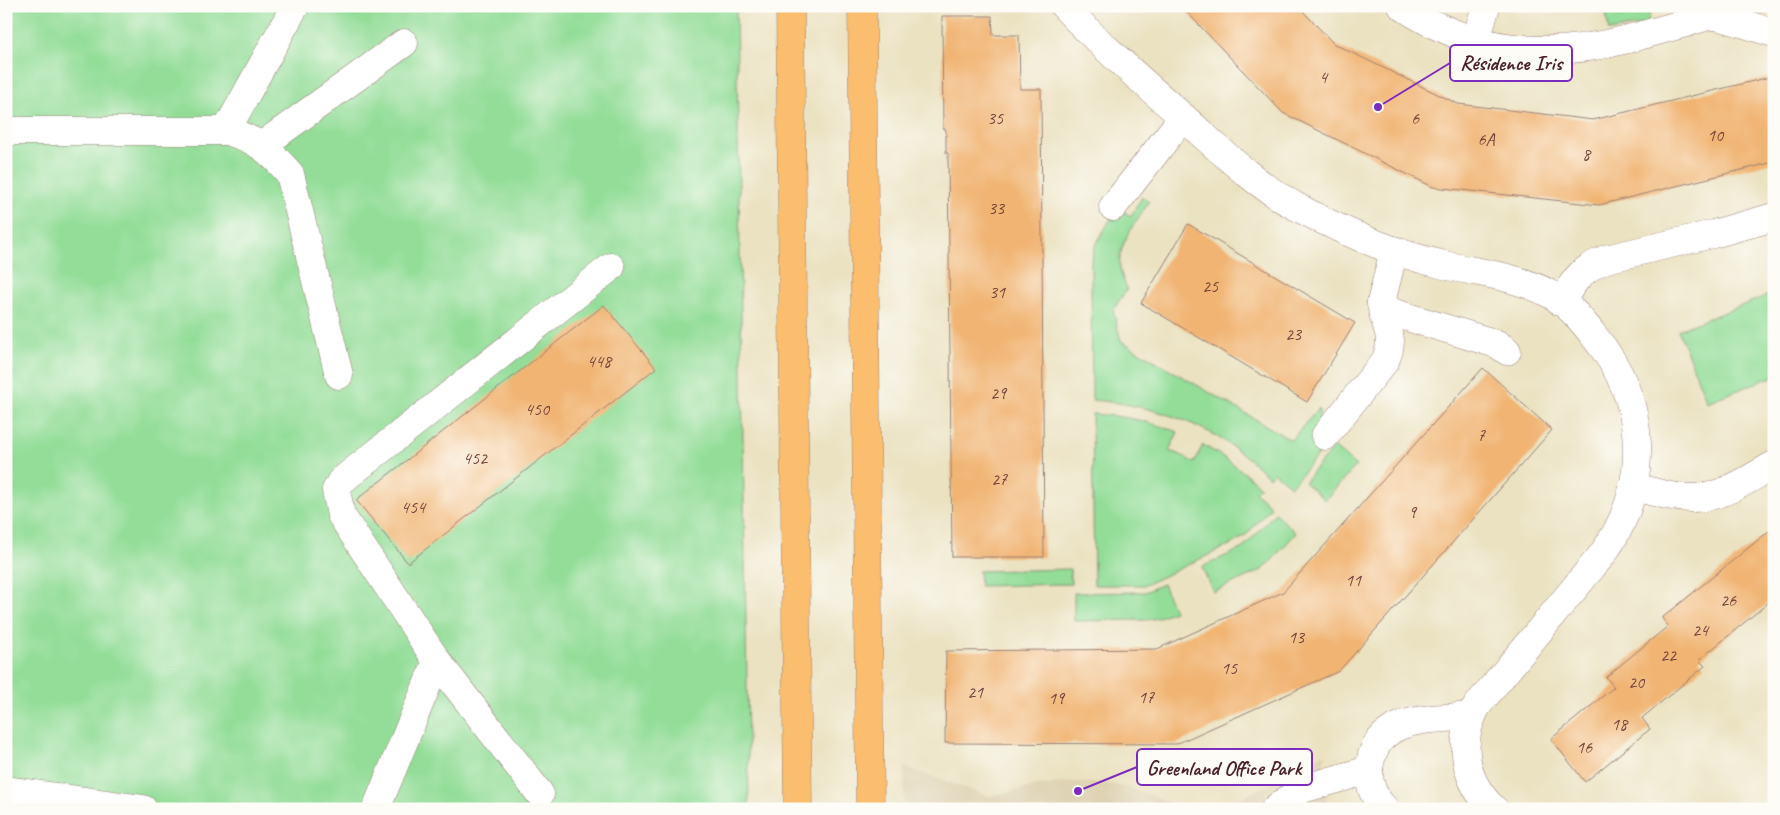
<svg xmlns="http://www.w3.org/2000/svg" width="1780" height="815" font-family="Caveat,sans-serif">
<rect width="100%" height="100%" fill="#fdfcf7"/>
<filter id="ink" filterUnits="userSpaceOnUse"><feTurbulence type="fractalNoise" baseFrequency=".02" numOctaves="2"/><feDisplacementMap in="SourceGraphic" scale="10" xChannelSelector="R" yChannelSelector="G"/><feConvolveMatrix kernelMatrix="1 2 1 2 8 2 1 2 1" color-interpolation-filters="sRGB"/></filter>
<filter id="wash" filterUnits="userSpaceOnUse"><feTurbulence type="fractalNoise" baseFrequency=".0096" numOctaves="4" result="noise"/><feDisplacementMap in="SourceGraphic" scale="20" xChannelSelector="R" yChannelSelector="G"/><feGaussianBlur stdDeviation="1.12" result="paint"/><feColorMatrix in="noise" values="0 0 0 0 0 0 0 0 0 0 0 0 0 0 0 0 0 1.4 0 .05"/><feComposite in="paint" operator="in"/></filter>
<g filter="url(#wash)">
<rect width="100%" height="100%" fill="#ebe2c1"/>
<!-- built -->
<g fill="#dfd3b4">
<path d="M 1325,753 L 1324,763 L 1324,788 L 1328,809 L 1222,809 Z"/>
<path d="M 904,767 L 989,796 L 1042,785 L 1071,782 L 1100,783 L 1125,786 L 1187,809 L 904,809 Z"/>
</g>
<!-- green -->
<g fill="#93dd98" stroke="#6e7e62">
<path d="M 6,6 L 736,6 L 749,809 L 6,809 Z"/>
<path d="M 1605,6 L 1644,6 C 1651,10 1650,17 1647,24 L 1609,31 Z"/>
<path d="M 1142,197 L 1149,202 C 1139,218 1122,238 1120,258 C 1118,269 1123,279 1127,289 L 1113,310 L 1121,341 L 1291,440 L 1319,408 L 1320,427 L 1329,442 L 1291,486 L 1274,472 L 1269,477 C 1218,427 1162,406 1092,400 L 1091,261 L 1095,246 L 1117,208 L 1131,216 Z"/>
<path d="M 1774,293 L 1774,376 L 1707,402 L 1678,330 Z"/>
<path d="M 1092,414 C 1125,416 1147,421 1178,432 L 1169,451 L 1181,455 L 1194,463 L 1203,445 C 1224,457 1243,470 1260,487 L 1255,492 L 1271,507 L 1245,536 L 1236,542 L 1145,585 L 1094,585 Z"/>
<path d="M 1334,447 L 1356,466 L 1325,500 L 1304,482 Z"/>
<path d="M 1275,513 L 1296,533 L 1264,569 L 1213,592 L 1202,567 L 1243,548 Z"/>
<path d="M 1070,569 L 1071,584 L 980,586 L 979,571 Z"/>
<path d="M 1163,584 L 1174,611 L 1157,618 L 1147,620 L 1074,621 L 1074,593 L 1145,592 Z"/>
</g>
<g id="blocks">
<!-- building -->
<g fill="#f1b472">
<path d="M 1181,6 L 1298,6 L 1334,44 L 1458,104 L 1526,112 L 1593,120 L 1774,76 L 1774,162 L 1599,205 L 1433,187 L 1283,113 Z"/>
<path d="M 942,16 L 992,16 L 993,35 L 1019,35 L 1020,89 L 1041,89 L 1044,557 L 952,557 L 948,153 L 946,153 L 946,129 L 943,129 Z"/>
<path d="M 1188,224 L 1355,323 L 1307,402 L 1141,303 Z"/>
<path d="M 604,305 L 656,368 L 408,563 L 356,500 Z"/>
<path d="M 1483,368 L 1552,430 L 1339,671 L 1176,744 L 945,743 L 946,651 L 1157,649 L 1283,592 Z"/>
<path d="M 1774,527 L 1774,598 L 1699,660 L 1705,666 L 1642,718 L 1650,729 L 1585,782 L 1551,739 L 1614,687 L 1606,677 L 1668,626 L 1662,618 Z"/>
</g>
</g>
</g>
<g filter="url(#ink)">
<use href="#blocks" fill-opacity="0" stroke="#9a8076" stroke-width="1"/>
<g fill="none" stroke-linecap="round" stroke-linejoin="round">
<defs>
<g id="minor">
<path d="M 1064,6 C 1101,46 1142,81 1183,117 C 1219,149 1254,184 1297,207 C 1343,232 1393,253 1444,265 C 1479,273 1517,276 1550,294 C 1568,304 1581,319 1594,336 C 1648,401 1652,486 1602,555 L 1477,706 C 1457,741 1464,782 1494,809"/>
<path d="M 1402,6 C 1470,52 1549,60 1628,39 C 1647,34 1667,28 1686,23 C 1694,21 1704,16 1712,16 C 1721,15 1762,30 1774,33"/>
<path d="M 1476,40 L 1486,6"/>
<path d="M 6,131 L 226,131 C 257,139 270,151 290,174 L 339,375"/>
<path d="M 226,131 L 295,6"/>
<path d="M 261,146 L 404,43"/>
<path d="M 1113,207 L 1183,117"/>
<path d="M 1561,302 C 1575,279 1580,270 1606,259 L 1713,234 L 1774,217"/>
<path d="M 1381,303 L 1387,309 L 1394,313 L 1497,344 L 1507,351"/>
<path d="M 1325,436 L 1385,361 C 1397,335 1384,328 1381,303 L 1394,250"/>
<path d="M 1633,487 C 1652,491 1671,498 1691,498 C 1721,499 1748,479 1774,465"/>
<path d="M 437,661 L 540,794"/>
<path d="M 6,790 L 143,809"/>
<path d="M 376,809 L 437,661 L 341,515 L 336,490 L 341,481 L 611,267"/>
<path d="M 1275,809 L 1302,789 L 1369,770"/>
<path d="M 1385,809 C 1373,797 1366,780 1370,763 C 1379,714 1433,720 1472,716"/>
</g>
<g id="major">
<path d="M 790,6 L 798,809"/>
<path d="M 862,6 L 870,809"/>
</g>
</defs>
<!-- minor casing -->
<use href="#minor" stroke="#9a8076" stroke-width="29"/>
<!-- major casing -->
<use href="#major" stroke="#9a8076" stroke-width="29"/>
<!-- minor -->
<use href="#minor" stroke="#fff" stroke-width="28"/>
<!-- major -->
<use href="#major" stroke="#fbbd6e" stroke-width="28"/>
</g>
</g>
<g text-anchor="middle" dominant-baseline="central" stroke-width="5" stroke-linejoin="round" paint-order="stroke">
<!-- number labels -->
<g font-size="18" fill="#74443d">
<text x="1323" y="77">4</text>
<text x="995" y="118">35</text>
<text x="1415" y="118">6</text>
<text x="1715" y="135">10</text>
<text x="1486" y="139">6A</text>
<text x="1586" y="154">8</text>
<text x="996" y="208">33</text>
<text x="1210" y="286">25</text>
<text x="997" y="292">31</text>
<text x="1293" y="334">23</text>
<text x="599" y="361">448</text>
<text x="998" y="393">29</text>
<text x="537" y="409">450</text>
<text x="1481" y="435">7</text>
<text x="475" y="458">452</text>
<text x="999" y="479">27</text>
<text x="413" y="507">454</text>
<text x="1412" y="512">9</text>
<text x="1353" y="580">11</text>
<text x="1728" y="600">26</text>
<text x="1700" y="630">24</text>
<text x="1296" y="637">13</text>
<text x="1668" y="655">22</text>
<text x="1229" y="668">15</text>
<text x="1636" y="682">20</text>
<text x="975" y="692">21</text>
<text x="1146" y="697">17</text>
<text x="1056" y="698">19</text>
<text x="1619" y="724">18</text>
<text x="1584" y="747">16</text>
</g>
</g>
<!-- callouts -->
<path fill="none" stroke="#7b2cbf" stroke-width="2" d="M1378 107L1450 63M1078 791L1137 767"/>
<g fill="#7b2cbf" stroke="#fdfcf7" stroke-width="2">
<circle cx="1378" cy="107" r="5"/>
<circle cx="1078" cy="791" r="5"/>
</g>
<g fill="#fdfcf7" stroke="#7b2cbf" stroke-width="2">
<rect x="1450" y="45" width="122" height="36" rx="5"/>
<rect x="1137" y="749" width="175" height="36" rx="5"/>
</g>
<g font-size="21" text-anchor="middle" font-weight="bold" fill="#4a1f2b">
<text x="1511" y="70">Résidence Iris</text>
<text x="1224" y="775">Greenland Office Park</text>
</g>
<!-- margin -->
<rect width="1780" height="815" fill="none" stroke="#fdfcf7" stroke-width="25"/>
</svg>
